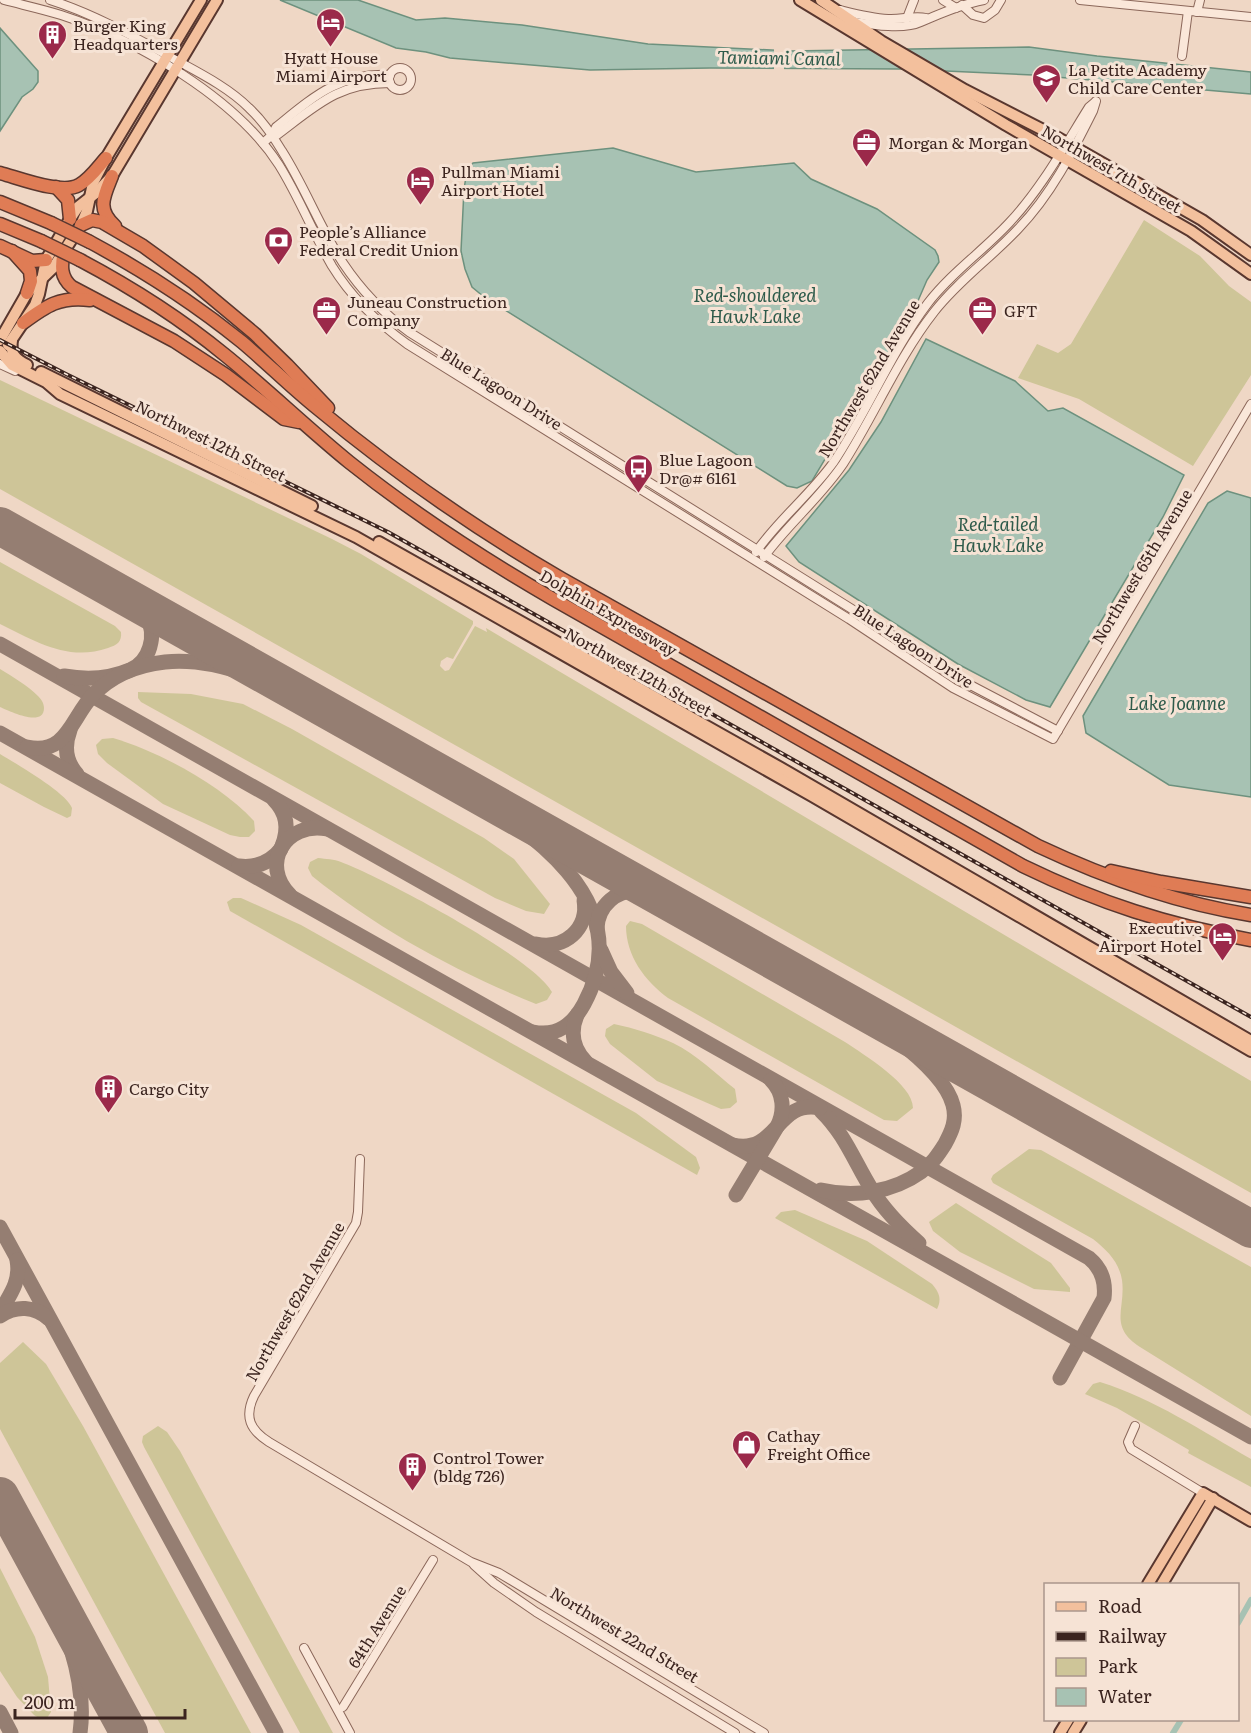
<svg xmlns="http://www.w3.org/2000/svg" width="1251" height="1733" font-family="Literata,serif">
<rect width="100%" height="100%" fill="#efd7c5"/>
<!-- green -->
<g fill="#cec598">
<path d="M 1144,220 L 1200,256 L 1229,286 L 1251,302 L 1251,375 L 1193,466 L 1079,399 L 1018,378 L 1037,344 L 1058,353 L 1071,344 Z"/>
<path d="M 0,380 L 332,539 L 361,554 L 473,621 L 473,624 L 453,659 L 447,657 L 441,661 L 440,666 L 445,671 L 449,670 L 475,626 L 487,632 L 486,628 L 1251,1081 L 1251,1193 L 0,489 Z"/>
<path d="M 0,562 L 115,626 L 121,632 C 122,642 117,645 108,648 C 68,662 35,641 0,624 Z"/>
<path d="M 0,669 C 13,677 27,685 38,696 C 41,699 44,703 44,708 C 44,728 9,711 0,707 Z"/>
<path d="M 138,692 L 191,694 L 243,704 L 292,729 L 484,838 L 514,859 L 550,904 L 544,914 L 526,911 L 495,898 L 141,702 L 138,698 Z"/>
<path d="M 113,738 C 160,752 221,785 254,821 L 255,831 L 249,837 L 240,837 L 230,835 L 163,804 L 107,763 L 98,754 L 96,745 L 102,739 Z"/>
<path d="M 0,754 C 15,763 67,793 72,808 L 71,816 L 67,818 L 44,807 L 0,783 Z"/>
<path d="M 318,858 C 326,859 334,859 341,862 C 383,878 533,957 552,992 L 547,1000 L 536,1004 C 457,972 379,930 312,876 L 308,868 L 310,862 Z"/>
<path d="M 233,898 L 241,898 L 301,925 L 636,1113 L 696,1157 L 700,1168 L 697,1175 L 230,911 L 227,902 Z"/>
<path d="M 630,921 L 642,924 L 845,1042 C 864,1055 913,1084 913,1108 L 897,1121 L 884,1120 L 668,998 C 645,981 626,956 626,926 Z"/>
<path d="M 614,1024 C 634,1028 655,1035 673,1043 C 696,1054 716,1074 735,1089 L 737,1102 L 730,1108 L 721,1109 L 657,1081 L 610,1044 L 605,1036 L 606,1029 Z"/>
<path d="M 1029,1149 L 1041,1150 L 1251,1267 L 1251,1416 L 1140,1347 C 1108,1326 1126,1309 1122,1280 C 1119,1262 1107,1250 1093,1239 L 993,1183 L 991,1179 L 993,1175 Z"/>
<path d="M 956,1203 L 1051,1263 L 1070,1288 L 1070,1292 L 1034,1289 L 960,1252 L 933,1231 L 929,1222 Z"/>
<path d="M 795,1210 L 867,1241 L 932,1284 C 939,1292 942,1299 937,1309 L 775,1218 L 781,1212 Z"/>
<path d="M 23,1342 L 46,1364 L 83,1426 L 251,1733 L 165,1733 L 0,1429 L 0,1363 Z"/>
<path d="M 1100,1382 C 1154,1399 1202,1431 1251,1459 L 1251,1487 L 1188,1453 L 1189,1450 L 1117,1408 L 1085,1394 L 1093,1384 Z"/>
<path d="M 158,1426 L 167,1432 L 180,1451 L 333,1733 L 300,1733 L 144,1447 L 142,1442 L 143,1436 Z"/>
<path d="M 0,1568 L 35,1637 L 48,1677 L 51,1712 L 47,1718 L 39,1718 L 34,1715 L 17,1697 L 0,1671 Z"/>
</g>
<!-- water -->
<g fill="#a7c2b3" stroke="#6d917e" stroke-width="1.5">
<path d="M 280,0 L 358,0 L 416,20 L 445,18 L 522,25 L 648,44 L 790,51 L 1029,47 L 1097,56 L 1251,72 L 1251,94 L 1033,75 L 901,69 L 710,68 L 590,70 L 450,58 L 426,52 L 396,48 Z"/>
<path d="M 0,28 L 38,71 L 38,82 L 33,89 L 22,97 L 0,131 Z"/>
<path d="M 613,148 L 696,172 L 794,163 L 811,179 L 877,209 L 935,250 L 938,256 L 939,262 L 927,280 L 914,310 L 812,481 L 797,488 L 787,486 L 484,297 L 472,287 L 465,269 L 461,251 L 464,189 L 467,171 L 473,163 Z"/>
<path d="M 926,339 L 1015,381 L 1048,411 L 1063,408 L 1184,475 L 1163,517 L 1050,707 L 1026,700 L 958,664 L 799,562 L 786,546 L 849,470 L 881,422 Z"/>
<path d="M 1227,491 L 1251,498 L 1251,797 L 1169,785 L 1086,733 L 1083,716 L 1208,503 Z"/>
</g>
<!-- pier -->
<path fill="#efd7c5" d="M 774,47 L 784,48 L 784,71 L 774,71 Z"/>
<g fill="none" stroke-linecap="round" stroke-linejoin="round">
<!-- canal -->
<g stroke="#a7c2b3" stroke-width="6">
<path d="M 1238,1623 L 1251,1600"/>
<path d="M 1173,1733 L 1181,1720"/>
</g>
<!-- taxiway -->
<g stroke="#957e72" stroke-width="15">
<path d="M 0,527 L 13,533"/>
<path d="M 0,644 L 1089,1258 C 1101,1268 1106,1282 1104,1298 L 1060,1378"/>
<path d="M 64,676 C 86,680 109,679 130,670 C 150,662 157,635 147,617 C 143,610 137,605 131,600"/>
<path d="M 70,730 C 64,746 65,761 77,774"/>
<path d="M 0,733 L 1251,1437"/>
<path d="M 27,747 C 67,756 71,718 93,695 C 112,675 138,665 165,662 C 236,655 304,702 365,732"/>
<path d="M 426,766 C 504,816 646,889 584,1004 C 573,1024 558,1037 533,1032"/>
<path d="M 274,800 C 287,813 289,829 282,846"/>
<path d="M 239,866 C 256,868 270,863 281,849"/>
<path d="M 290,895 C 259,864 286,821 327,829"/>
<path d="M 597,928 C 598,906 617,888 640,891 C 650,892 659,897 668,901"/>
<path d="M 536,944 C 564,950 589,929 584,900"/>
<path d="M 601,950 L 611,972 L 627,993"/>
<path d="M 794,972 C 835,998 941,1058 953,1105 C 957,1120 952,1131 945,1144 C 938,1155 932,1164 921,1172 C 893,1192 855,1198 821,1190"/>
<path d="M 577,1015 C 570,1032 573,1049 586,1062"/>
<path d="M 821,1111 C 845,1134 855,1163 872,1190 C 884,1210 902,1228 919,1243"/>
<path d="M 733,1145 C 778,1155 776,1099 820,1108"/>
<path d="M 736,1195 L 777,1127 C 785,1111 784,1093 771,1080"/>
<path d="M 0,1227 L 276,1733"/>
<path d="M 0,1312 C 10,1295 21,1281 17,1260"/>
<path d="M 0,1316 C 16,1305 35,1306 49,1319"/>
<path d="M 28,1548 C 54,1606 89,1667 80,1733"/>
<path d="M 0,1712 L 11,1733"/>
</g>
<!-- runway -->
<g stroke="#957e72" stroke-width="38">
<path d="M 0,526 L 1251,1229"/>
<path d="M 0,1496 L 129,1733"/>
</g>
<defs>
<g id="minor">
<path d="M 4,0 C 23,5 42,9 61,15 C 135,39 236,98 279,165 C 299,197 313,233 332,266 C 351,297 378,323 407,344 L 849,619 L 953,688 L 1053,739 L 1251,404"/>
<path d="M 50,0 C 91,13 127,33 165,54 C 193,70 226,85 249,108 C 262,120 273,136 282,151 C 305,187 320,228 343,263 C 361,290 383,313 409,332 L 871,621 L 959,679 L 1058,731"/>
<path d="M 943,0 L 956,8"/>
<path d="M 1080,0 L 1251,17"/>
<path d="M 962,5 L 973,15 L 984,18 L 995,10 L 1001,0"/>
<path d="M 840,10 C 856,14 871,18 888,19 C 901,20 914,15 926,18"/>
<path d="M 1197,12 L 1200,0"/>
<path d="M 907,18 L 914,0"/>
<path d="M 855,22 C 873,25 904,30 921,22 C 941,13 962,4 984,0"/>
<path d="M 1182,56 L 1188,11"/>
<circle cx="400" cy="79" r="11"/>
<path d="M 272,135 L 277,135 C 317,105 338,83 390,83"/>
<path d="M 263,143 L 272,135 L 276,127 C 312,98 340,72 390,75"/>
<path d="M 0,364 L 15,371"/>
<path d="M 756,552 C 778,520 810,495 833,463 C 868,411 891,352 928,303 C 952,272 983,251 1009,223 C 1041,189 1064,147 1089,107 L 1095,102"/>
<path d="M 764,557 C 788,524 820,498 843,464 C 875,414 898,358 934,312 C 959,280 991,258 1018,229 C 1051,195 1072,153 1093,111 L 1096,101"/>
<path d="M 360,1159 L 358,1212 L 356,1223 L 254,1396 C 244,1417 250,1430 269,1442 L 471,1562 L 499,1573 L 764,1733"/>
<path d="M 1135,1426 L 1128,1442 L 1131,1449 L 1203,1493"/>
<path d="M 474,1565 L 494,1583 L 536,1612 L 735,1733"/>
<path d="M 304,1648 L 350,1733"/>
<path d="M 343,1707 L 433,1560"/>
</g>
<g id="major">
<path d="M 800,0 L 1006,125 L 1191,231 L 1251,274"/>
<path d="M 821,0 L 881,41 L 965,90 L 1053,135 L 1202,220 L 1251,255"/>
<path d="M 0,340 L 27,293 L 53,268 L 81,225 L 87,211 L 93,183 L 106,158 L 201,0"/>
<path d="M 12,340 C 10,354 15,359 27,365"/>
<path d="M 8,345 L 35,305 L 39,294 L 46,260 L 70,219 L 78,207 L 97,192 L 112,176 L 217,0"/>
<path d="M 0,351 L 12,365 L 46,382 L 60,394 L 356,537 L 812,796 L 1251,1051"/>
<path d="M 41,372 L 312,506"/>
<path d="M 379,542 L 788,772 L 1251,1041"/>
<path d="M 1148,1584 L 1203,1493 L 1251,1521"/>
<path d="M 1162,1584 L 1213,1498"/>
<path d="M 1060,1733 L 1068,1720"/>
<path d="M 1073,1733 L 1081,1720"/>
</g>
<g id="highway">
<path d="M 0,173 C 19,178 62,195 79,185 C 90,179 98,167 106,158"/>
<path d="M 112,176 C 104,196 96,209 115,226"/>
<path d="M 56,187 L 68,200 L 70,219"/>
<path d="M 0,202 L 51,223"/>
<path d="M 0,224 L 41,241"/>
<path d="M 81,225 L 92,220 L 102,222 L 143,246 L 194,283 L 255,334 L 287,365 L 328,408"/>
<path d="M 90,242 C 144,271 195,304 242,342 C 267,363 291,387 317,408 C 394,472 476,529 562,579 L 1038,846 C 1106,878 1176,903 1251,915"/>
<path d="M 0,246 L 32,261 L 46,260"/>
<path d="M 12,251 L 30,271 L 31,281 L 27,293"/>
<path d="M 64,251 C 61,265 60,277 72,287 L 174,341 L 226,375 L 284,419 L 299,422"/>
<path d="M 80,260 C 131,287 180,318 225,355 C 267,389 306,427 349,462 C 413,513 482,558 553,599 L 1023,866 C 1099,903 1168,925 1251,940"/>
<path d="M 23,323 C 46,306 60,296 90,300"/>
<path d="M 1111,871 L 1161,882 L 1251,897"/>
</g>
</defs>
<!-- minor casing -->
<use href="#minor" stroke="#8b675a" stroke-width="10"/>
<!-- major casing -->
<use href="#major" stroke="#59372f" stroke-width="14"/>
<!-- highway casing -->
<use href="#highway" stroke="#59372f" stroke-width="15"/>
<!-- minor -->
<use href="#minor" stroke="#fae7d9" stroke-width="8"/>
<!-- major -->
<use href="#major" stroke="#f3c09d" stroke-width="10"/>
<!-- highway -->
<use href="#highway" stroke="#df7c55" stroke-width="12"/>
<defs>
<path id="rail" d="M 0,340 L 66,374 L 388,532 L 1251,1017"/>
</defs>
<!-- rail casing -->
<use href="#rail" stroke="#3b241f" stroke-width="4"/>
<!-- rail -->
<use href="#rail" stroke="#f6e3d5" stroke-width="1.5" stroke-dasharray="4.5" stroke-linecap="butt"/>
<defs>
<g id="highway-bridge">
<path d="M 51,223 L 90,242"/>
<path d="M 41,241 L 80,260"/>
</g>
</defs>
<!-- highway-bridge casing -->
<use href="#highway-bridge" stroke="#59372f" stroke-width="15" stroke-linecap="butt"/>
<!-- highway-bridge -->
<use href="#highway-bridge" stroke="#df7c55" stroke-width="12"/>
</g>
<!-- icons -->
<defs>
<symbol id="hotel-pin" viewBox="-11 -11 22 30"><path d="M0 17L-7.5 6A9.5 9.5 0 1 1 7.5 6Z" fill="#9b294a" stroke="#f6e3d5"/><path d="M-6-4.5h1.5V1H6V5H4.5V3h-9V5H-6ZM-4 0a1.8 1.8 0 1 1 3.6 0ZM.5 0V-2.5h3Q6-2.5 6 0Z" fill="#fff"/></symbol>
<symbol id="building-pin" viewBox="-11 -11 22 30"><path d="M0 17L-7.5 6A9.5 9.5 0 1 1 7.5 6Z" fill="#9b294a" stroke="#f6e3d5"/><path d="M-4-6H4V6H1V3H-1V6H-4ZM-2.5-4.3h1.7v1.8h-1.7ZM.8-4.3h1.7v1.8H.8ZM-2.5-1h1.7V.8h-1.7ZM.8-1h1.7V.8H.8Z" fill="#fff"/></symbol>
<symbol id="school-pin" viewBox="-11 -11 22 30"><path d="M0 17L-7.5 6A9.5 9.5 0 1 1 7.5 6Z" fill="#9b294a" stroke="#f6e3d5"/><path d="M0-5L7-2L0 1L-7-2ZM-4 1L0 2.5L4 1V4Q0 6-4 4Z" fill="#fff"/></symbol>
<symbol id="office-pin" viewBox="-11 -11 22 30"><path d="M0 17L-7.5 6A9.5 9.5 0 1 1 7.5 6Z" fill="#9b294a" stroke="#f6e3d5"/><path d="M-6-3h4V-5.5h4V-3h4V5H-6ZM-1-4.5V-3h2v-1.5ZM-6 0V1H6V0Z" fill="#fff"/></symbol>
<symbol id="bank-pin" viewBox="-11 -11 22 30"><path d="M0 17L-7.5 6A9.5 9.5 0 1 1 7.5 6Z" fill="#9b294a" stroke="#f6e3d5"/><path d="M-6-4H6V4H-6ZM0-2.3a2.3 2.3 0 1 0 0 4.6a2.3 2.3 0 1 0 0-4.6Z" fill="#fff"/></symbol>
<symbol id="bus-pin" viewBox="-11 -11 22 30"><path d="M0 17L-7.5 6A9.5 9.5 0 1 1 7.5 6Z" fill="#9b294a" stroke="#f6e3d5"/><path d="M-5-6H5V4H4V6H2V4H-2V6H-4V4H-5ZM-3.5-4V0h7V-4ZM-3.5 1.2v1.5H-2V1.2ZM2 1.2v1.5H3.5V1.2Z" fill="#fff"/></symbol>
<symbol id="shop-pin" viewBox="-11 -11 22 30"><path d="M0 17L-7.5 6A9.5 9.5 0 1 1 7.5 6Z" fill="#9b294a" stroke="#f6e3d5"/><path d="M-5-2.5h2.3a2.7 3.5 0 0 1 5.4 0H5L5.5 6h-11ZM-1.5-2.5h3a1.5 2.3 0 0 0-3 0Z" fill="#fff"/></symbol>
</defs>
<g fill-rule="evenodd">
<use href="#hotel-pin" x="314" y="6" width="33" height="45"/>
<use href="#building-pin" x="36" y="18" width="33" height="45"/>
<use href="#school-pin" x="1030" y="62" width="33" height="45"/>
<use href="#office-pin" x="850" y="126" width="33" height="45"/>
<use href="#hotel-pin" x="404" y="164" width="33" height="45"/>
<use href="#bank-pin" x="262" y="224" width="33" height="45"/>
<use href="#office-pin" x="310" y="294" width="33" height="45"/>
<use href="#office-pin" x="966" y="294" width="33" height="45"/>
<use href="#bus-pin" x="622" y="452" width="33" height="45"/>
<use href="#hotel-pin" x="1206" y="920" width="33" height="45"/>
<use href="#building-pin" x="92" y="1072" width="33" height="45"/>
<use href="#shop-pin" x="730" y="1428" width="33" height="45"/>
<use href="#building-pin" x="396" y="1450" width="33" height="45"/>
</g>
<g text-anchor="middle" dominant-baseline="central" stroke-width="6" stroke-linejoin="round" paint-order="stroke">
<!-- poi labels -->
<g font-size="16" fill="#3b241f" stroke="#f6e3d5" text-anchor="start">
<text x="73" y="25">Burger King<tspan x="73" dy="18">Headquarters</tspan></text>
<text x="331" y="57" text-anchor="middle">Hyatt House<tspan x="331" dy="18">Miami Airport</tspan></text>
<text x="1068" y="69">La Petite Academy<tspan x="1068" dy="18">Child Care Center</tspan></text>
<text x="888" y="142">Morgan &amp; Morgan</text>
<text x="441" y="171">Pullman Miami<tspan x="441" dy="18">Airport Hotel</tspan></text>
<text x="299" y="231">People’s Alliance<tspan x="299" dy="18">Federal Credit Union</tspan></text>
<text x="347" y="301">Juneau Construction<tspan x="347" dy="18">Company</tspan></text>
<text x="1004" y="310">GFT</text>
<text x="659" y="459">Blue Lagoon<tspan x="659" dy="18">Dr@# 6161</tspan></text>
<text x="1202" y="927" text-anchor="end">Executive<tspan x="1202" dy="18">Airport Hotel</tspan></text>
<text x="129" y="1088">Cargo City</text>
<text x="767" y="1435">Cathay<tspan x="767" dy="18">Freight Office</tspan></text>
<text x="433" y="1457">Control Tower<tspan x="433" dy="18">(bldg 726)</tspan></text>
</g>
<!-- street labels -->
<g font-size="16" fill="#3b241f" stroke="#f6e3d5">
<text transform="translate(1112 168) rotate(30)">Northwest 7th Street</text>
<text transform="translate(868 378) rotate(-59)">Northwest 62nd Avenue</text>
<text transform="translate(502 388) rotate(32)">Blue Lagoon Drive</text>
<text transform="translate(211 440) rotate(26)">Northwest 12th Street</text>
<text transform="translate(1141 566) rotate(-59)">Northwest 65th Avenue</text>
<text transform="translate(609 612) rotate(30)">Dolphin Expressway</text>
<text transform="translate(914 645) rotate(33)">Blue Lagoon Drive</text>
<text transform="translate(639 671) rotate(29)">Northwest 12th Street</text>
<text transform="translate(294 1301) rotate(-60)">Northwest 62nd Avenue</text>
<text transform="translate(376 1626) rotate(-58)">64th Avenue</text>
<text transform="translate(625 1634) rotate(31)">Northwest 22nd Street</text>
</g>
<!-- water labels -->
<g font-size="18" font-style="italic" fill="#2e5b4b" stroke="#f6e3d5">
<text transform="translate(779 57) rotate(1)">Tamiami Canal</text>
<text x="755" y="294">Red-shouldered<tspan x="755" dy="21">Hawk Lake</tspan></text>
<text x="998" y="523">Red-tailed<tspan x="998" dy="21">Hawk Lake</tspan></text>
<text x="1177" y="702">Lake Joanne</text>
</g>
</g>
<!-- legend -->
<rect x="1044" y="1583" width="195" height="138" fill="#f6e3d5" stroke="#ab978c" stroke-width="1.5"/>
<rect x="1056" y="1602" width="30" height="9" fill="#f3c09d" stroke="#ab978c" stroke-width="1.5"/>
<text x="1098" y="1613" font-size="18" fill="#3b241f">Road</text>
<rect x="1056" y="1632" width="30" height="9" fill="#3b241f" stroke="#ab978c" stroke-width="1.5"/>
<text x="1098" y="1643" font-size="18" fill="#3b241f">Railway</text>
<rect x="1056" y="1658" width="30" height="18" fill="#cec598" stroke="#ab978c" stroke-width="1.5"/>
<text x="1098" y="1673" font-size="18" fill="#3b241f">Park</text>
<rect x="1056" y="1688" width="30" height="18" fill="#a7c2b3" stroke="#ab978c" stroke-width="1.5"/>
<text x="1098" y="1703" font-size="18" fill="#3b241f">Water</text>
<!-- scale -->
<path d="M15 1709v9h170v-9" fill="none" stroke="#3b241f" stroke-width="3"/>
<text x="24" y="1709" font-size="18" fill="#3b241f" stroke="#f6e3d5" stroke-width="4.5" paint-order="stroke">200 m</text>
</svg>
